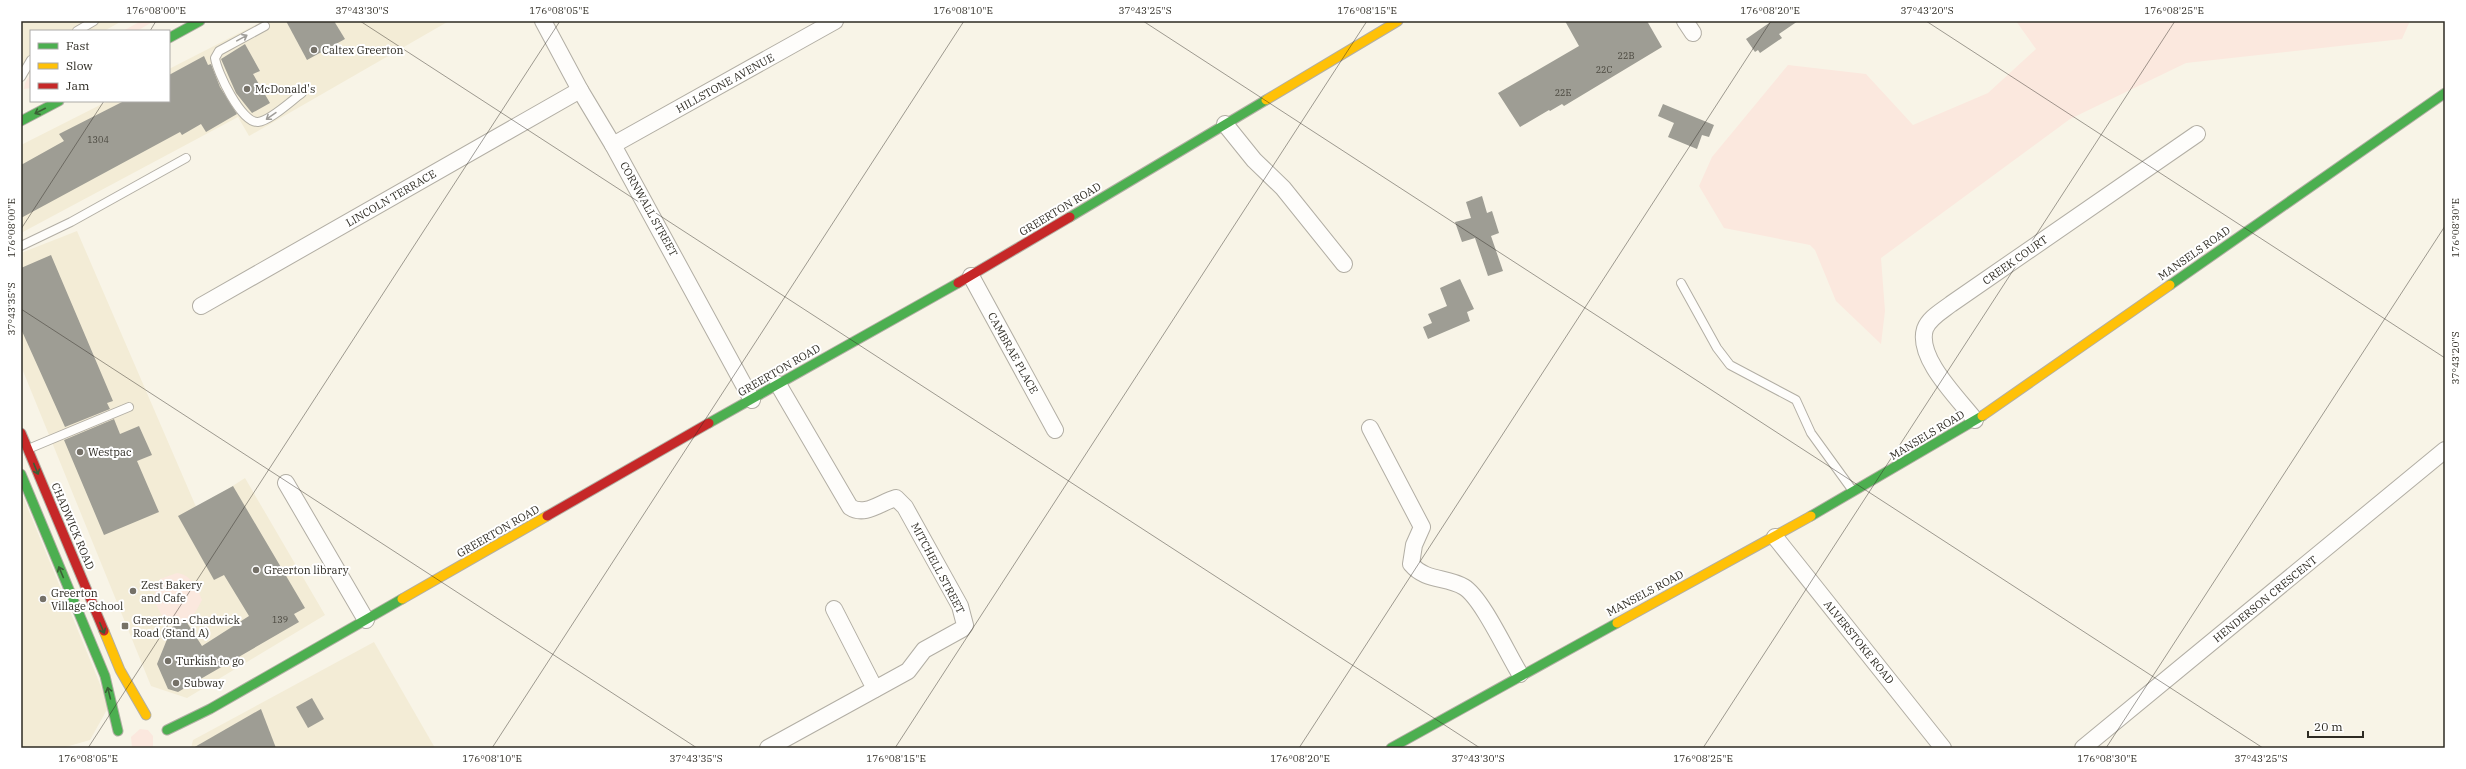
<svg xmlns="http://www.w3.org/2000/svg" width="2466" height="769" font-family="'IBM Plex Serif',serif">
<rect width="100%" height="100%" fill="#f8f4e7"/>
<!-- built -->
<g fill="#f3ecd6">
<path d="M 21,21 L 122,21 L 104,31 L 31,31 L 31,73 L 21,78 Z"/>
<path d="M 263,21 L 449,21 L 249,136 L 238,117 L 21,233 L 21,145 L 108,101 L 169,101 L 169,69 Z"/>
<path d="M 77,231 L 197,509 L 245,478 L 325,615 L 187,698 L 151,686 L 21,366 L 21,253 Z"/>
<path d="M 21,492 L 109,706 L 90,740 L 62,748 L 21,748 Z"/>
<path d="M 374,642 L 435,748 L 191,748 L 193,740 Z"/>
</g>
<!-- green -->
<g fill="#fbe8de">
<path d="M 141,21 L 154,21 L 137,31 L 123,31 Z"/>
<path d="M 2016,21 L 2410,21 L 2402,39 L 2186,63 L 2070,119 L 1881,258 L 1885,311 L 1881,344 L 1836,301 L 1815,250 L 1810,245 L 1724,228 L 1699,186 L 1712,157 L 1788,65 L 1866,74 L 1913,125 L 1988,93 L 2036,49 Z"/>
<path d="M 31,73 L 31,88 L 24,89 L 25,83 Z"/>
<path d="M 177,573 C 191,575 197,587 202,600 L 191,620 L 169,622 L 163,618 L 153,598 L 160,579 Z"/>
<path d="M 140,729 L 148,730 L 153,736 L 153,748 L 132,748 L 131,737 Z"/>
</g>
<!-- building -->
<g fill="#9e9d94">
<path d="M 286,21 L 334,21 L 345,39 L 307,60 Z"/>
<path d="M 1565,21 L 1647,21 L 1662,47 L 1564,106 L 1562,104 L 1550,111 L 1549,110 L 1520,127 L 1498,93 L 1579,46 Z"/>
<path d="M 1772,21 L 1798,21 L 1779,34 L 1782,38 L 1760,53 L 1758,50 L 1755,52 L 1746,39 Z"/>
<path d="M 245,44 L 260,71 L 253,74 L 270,103 L 252,113 L 236,93 L 221,59 Z"/>
<path d="M 204,56 L 208,65 L 211,64 L 220,87 L 237,114 L 206,132 L 201,124 L 182,135 L 180,132 L 21,218 L 21,165 L 64,141 L 59,134 L 124,101 L 169,101 L 169,75 Z"/>
<path d="M 1663,104 L 1714,125 L 1709,137 L 1702,135 L 1697,149 L 1668,137 L 1674,123 L 1658,116 Z"/>
<path d="M 1482,196 L 1487,213 L 1492,211 L 1499,233 L 1491,236 L 1503,271 L 1488,276 L 1475,238 L 1462,242 L 1455,222 L 1471,218 L 1466,202 Z"/>
<path d="M 51,255 L 113,401 L 107,403 L 110,409 L 65,427 L 21,329 L 21,268 Z"/>
<path d="M 1460,279 L 1474,309 L 1467,312 L 1470,321 L 1428,339 L 1423,327 L 1432,323 L 1428,314 L 1447,306 L 1440,288 Z"/>
<path d="M 114,419 L 120,434 L 139,426 L 152,455 L 137,461 L 159,512 L 104,535 L 64,440 Z"/>
<path d="M 233,486 L 305,608 L 294,614 L 299,622 L 178,692 L 168,689 L 157,664 L 172,627 L 186,621 L 202,646 L 249,616 L 224,575 L 214,580 L 178,516 Z"/>
<path d="M 312,698 L 324,719 L 308,728 L 296,707 Z"/>
<path d="M 261,709 L 276,748 L 193,748 Z"/>
</g>
<g fill="none" stroke-linecap="round" stroke-linejoin="round">
<defs>
<g id="lane">
<path d="M 265,26 L 219,51 L 215,58 C 217,72 241,123 258,122 C 270,121 292,100 302,93"/>
<path d="M 77,31 L 94,21"/>
<path d="M 21,77 L 31,60"/>
<path d="M 21,246 L 71,222 L 186,158"/>
<path d="M 1681,283 L 1717,348 L 1730,365 L 1796,400 L 1811,433 L 1853,491"/>
<path d="M 28,449 L 129,407"/>
</g>
<g id="street">
<path d="M 543,21 L 580,90 L 613,145 L 752,400"/>
<path d="M 1685,21 L 1693,33"/>
<path d="M 1225,124 L 1254,160 L 1283,188 L 1344,264"/>
<path d="M 613,145 L 835,21"/>
<path d="M 971,276 L 1055,430"/>
<path d="M 201,306 L 580,90"/>
<path d="M 1975,420 C 1959,399 1916,358 1925,329 C 1929,318 1942,311 1951,304 L 2197,134"/>
<path d="M 1370,428 L 1422,527 L 1414,545 L 1411,564 C 1426,582 1446,576 1464,587 C 1482,598 1507,653 1520,674"/>
<path d="M 286,483 L 366,620"/>
<path d="M 1775,537 L 1943,748"/>
<path d="M 834,609 L 875,689"/>
<path d="M 768,748 L 908,671 L 924,650 L 962,629 L 965,625 L 960,606 L 905,507 L 896,498 C 881,502 865,517 850,507 L 778,384"/>
<path d="M 2083,748 L 2445,450"/>
</g>
<g id="fast">
<path d="M 169,38 L 200,21"/>
<path d="M 21,121 L 59,101"/>
<path d="M 1070,217 L 1266,100"/>
<path d="M 2170,285 L 2445,93"/>
<path d="M 709,423 L 958,283"/>
<path d="M 21,474 L 105,676 L 118,731"/>
<path d="M 1811,516 L 1982,416"/>
<path d="M 167,730 L 210,709 L 402,599"/>
<path d="M 1391,748 L 1617,623"/>
</g>
<g id="slow">
<path d="M 1266,100 L 1398,21"/>
<path d="M 1982,416 L 2170,285"/>
<path d="M 402,599 L 547,516"/>
<path d="M 1617,623 L 1811,516"/>
<path d="M 104,631 L 120,670 L 146,715"/>
</g>
<g id="jam">
<path d="M 958,283 L 1070,217"/>
<path d="M 21,433 L 104,631"/>
<path d="M 547,516 L 709,423"/>
</g>
</defs>
<!-- lane casing -->
<use href="#lane" stroke="#b2aea4" stroke-width="10"/>
<!-- street casing -->
<use href="#street" stroke="#b2aea4" stroke-width="18"/>
<!-- fast casing -->
<use href="#fast" stroke="#b2aea4" stroke-width="11"/>
<!-- slow casing -->
<use href="#slow" stroke="#b2aea4" stroke-width="11"/>
<!-- jam casing -->
<use href="#jam" stroke="#b2aea4" stroke-width="11"/>
<!-- lane -->
<use href="#lane" stroke="#fefdfb" stroke-width="8"/>
<!-- street -->
<use href="#street" stroke="#fefdfb" stroke-width="16"/>
<!-- fast -->
<use href="#fast" stroke="#4caf50" stroke-width="9"/>
<!-- slow -->
<use href="#slow" stroke="#ffc107" stroke-width="9"/>
<!-- jam -->
<use href="#jam" stroke="#c62828" stroke-width="9"/>
</g>
<!-- one-way arrows -->
<defs><path id="oneway-shaft" d="M-6 0H5M1.5-3L5.5 0L1.5 3" fill="none" stroke-width="1.6" stroke-linecap="round" stroke-linejoin="round"/></defs>
<g stroke="#a09e9a">
<use href="#oneway-shaft" transform="translate(242 38) rotate(-29)"/>
<use href="#oneway-shaft" transform="translate(271 116) rotate(145)"/>
</g>
<g stroke="#3a6035">
<use href="#oneway-shaft" transform="translate(40 111) rotate(153)"/>
<use href="#oneway-shaft" transform="translate(36 469) rotate(68)"/>
<use href="#oneway-shaft" transform="translate(61 572) rotate(-113)"/>
<use href="#oneway-shaft" transform="translate(102 628) rotate(67)"/>
<use href="#oneway-shaft" transform="translate(109 693) rotate(-104)"/>
</g>
<!-- ticks -->
<path fill="none" stroke="#2e2b23" stroke-width="1" stroke-opacity="0.45" d="M 360,21 L 1480,748M 1143,21 L 2263,748M 1926,21 L 2445,358M 150,31 L 156,21M 21,229 L 104,101M 21,309 L 697,748M 88,748 L 560,21M 492,748 L 964,21M 895,748 L 1367,21M 1299,748 L 1771,21M 1703,748 L 2175,21M 2106,748 L 2445,226"/>
<!-- markers -->
<g fill="#757168" stroke="#fff" stroke-width="1.5">
<circle cx="314" cy="50" r="4"/>
<circle cx="247" cy="89" r="4"/>
<circle cx="80" cy="452" r="4"/>
<circle cx="256" cy="570" r="4"/>
<circle cx="133" cy="591" r="4"/>
<circle cx="43" cy="599" r="4"/>
<rect x="121" y="622" width="8" height="8" rx="2"/>
<circle cx="168" cy="661" r="4"/>
<circle cx="176" cy="683" r="4"/>
</g>
<g text-anchor="middle" dominant-baseline="central" stroke-width="4" stroke-linejoin="round" paint-order="stroke">
<!-- number labels -->
<g font-size="9" fill="#4a483f">
<text x="1626" y="55">22B</text>
<text x="1604" y="69">22C</text>
<text x="1563" y="92">22E</text>
<text x="98" y="139">1304</text>
<text x="280" y="619">139</text>
</g>
<!-- poi labels -->
<g font-size="11" fill="#2e2b23" stroke="#fff" text-anchor="start">
<text x="322" y="50">Caltex Greerton</text>
<text x="255" y="89">McDonald's</text>
<text x="88" y="452">Westpac</text>
<text x="264" y="570">Greerton library</text>
<text x="141" y="585">Zest Bakery<tspan x="141" dy="13">and Cafe</tspan></text>
<text x="51" y="593">Greerton<tspan x="51" dy="13">Village School</tspan></text>
<text x="133" y="620">Greerton - Chadwick<tspan x="133" dy="13">Road (Stand A)</tspan></text>
<text x="176" y="661">Turkish to go</text>
<text x="184" y="683">Subway</text>
</g>
<!-- street labels -->
<g font-size="11" fill="#2e2b23" stroke="#fff">
<text transform="translate(725 83) rotate(-29)">HILLSTONE AVENUE</text>
<text transform="translate(391 198) rotate(-30)">LINCOLN TERRACE</text>
<text transform="translate(649 209) rotate(61)">CORNWALL STREET</text>
<text transform="translate(1060 209) rotate(-31)">GREERTON ROAD</text>
<text transform="translate(2194 253) rotate(-35)">MANSELS ROAD</text>
<text transform="translate(2015 260) rotate(-35)">CREEK COURT</text>
<text transform="translate(1013 353) rotate(61)">CAMBRAE PLACE</text>
<text transform="translate(779 370) rotate(-30)">GREERTON ROAD</text>
<text transform="translate(1927 435) rotate(-31)">MANSELS ROAD</text>
<text transform="translate(73 526) rotate(67)">CHADWICK ROAD</text>
<text transform="translate(498 531) rotate(-30)">GREERTON ROAD</text>
<text transform="translate(938 568) rotate(62)">MITCHELL STREET</text>
<text transform="translate(1645 593) rotate(-28)">MANSELS ROAD</text>
<text transform="translate(2265 599) rotate(-39)">HENDERSON CRESCENT</text>
<text transform="translate(1859 642) rotate(51)">ALVERSTOKE ROAD</text>
</g>
</g>
<!-- border -->
<rect width="2466" height="769" fill="none" stroke="#ffffff" stroke-width="44"/>
<!-- legend -->
<rect x="30" y="30" width="140" height="72" fill="#ffffff" stroke="#abaaa7"/>
<rect x="38" y="43" width="20" height="6" fill="#4caf50" stroke="#abaaa7"/>
<text x="66" y="50" font-size="12" fill="#2e2b23">Fast</text>
<rect x="38" y="63" width="20" height="6" fill="#ffc107" stroke="#abaaa7"/>
<text x="66" y="70" font-size="12" fill="#2e2b23">Slow</text>
<rect x="38" y="83" width="20" height="6" fill="#c62828" stroke="#abaaa7"/>
<text x="66" y="90" font-size="12" fill="#2e2b23">Jam</text>
<!-- scale -->
<path d="M2308 731v6h55v-6" fill="none" stroke="#2e2b23" stroke-width="2"/>
<text x="2314" y="731" font-size="12" fill="#2e2b23" stroke="#ffffff" stroke-width="3" paint-order="stroke">20 m</text>
<rect x="22" y="22" width="2422" height="725" fill="none" stroke="#2e2b23" stroke-width="1.5"/>
<g font-size="10" text-anchor="middle" fill="#2e2b23">
<text x="156" y="14">176°08'00"E</text>
<text x="362" y="14">37°43'30"S</text>
<text x="559" y="14">176°08'05"E</text>
<text x="963" y="14">176°08'10"E</text>
<text x="1145" y="14">37°43'25"S</text>
<text x="1367" y="14">176°08'15"E</text>
<text x="1770" y="14">176°08'20"E</text>
<text x="1927" y="14">37°43'20"S</text>
<text x="2174" y="14">176°08'25"E</text>
<text transform="translate(11 228) rotate(-90)" y="4">176°08'00"E</text>
<text transform="translate(2455 228) rotate(-90)" y="4">176°08'30"E</text>
<text transform="translate(11 309) rotate(-90)" y="4">37°43'35"S</text>
<text transform="translate(2455 358) rotate(-90)" y="4">37°43'20"S</text>
<text x="88" y="762">176°08'05"E</text>
<text x="492" y="762">176°08'10"E</text>
<text x="696" y="762">37°43'35"S</text>
<text x="896" y="762">176°08'15"E</text>
<text x="1300" y="762">176°08'20"E</text>
<text x="1478" y="762">37°43'30"S</text>
<text x="1703" y="762">176°08'25"E</text>
<text x="2107" y="762">176°08'30"E</text>
<text x="2261" y="762">37°43'25"S</text>
</g>
</svg>
